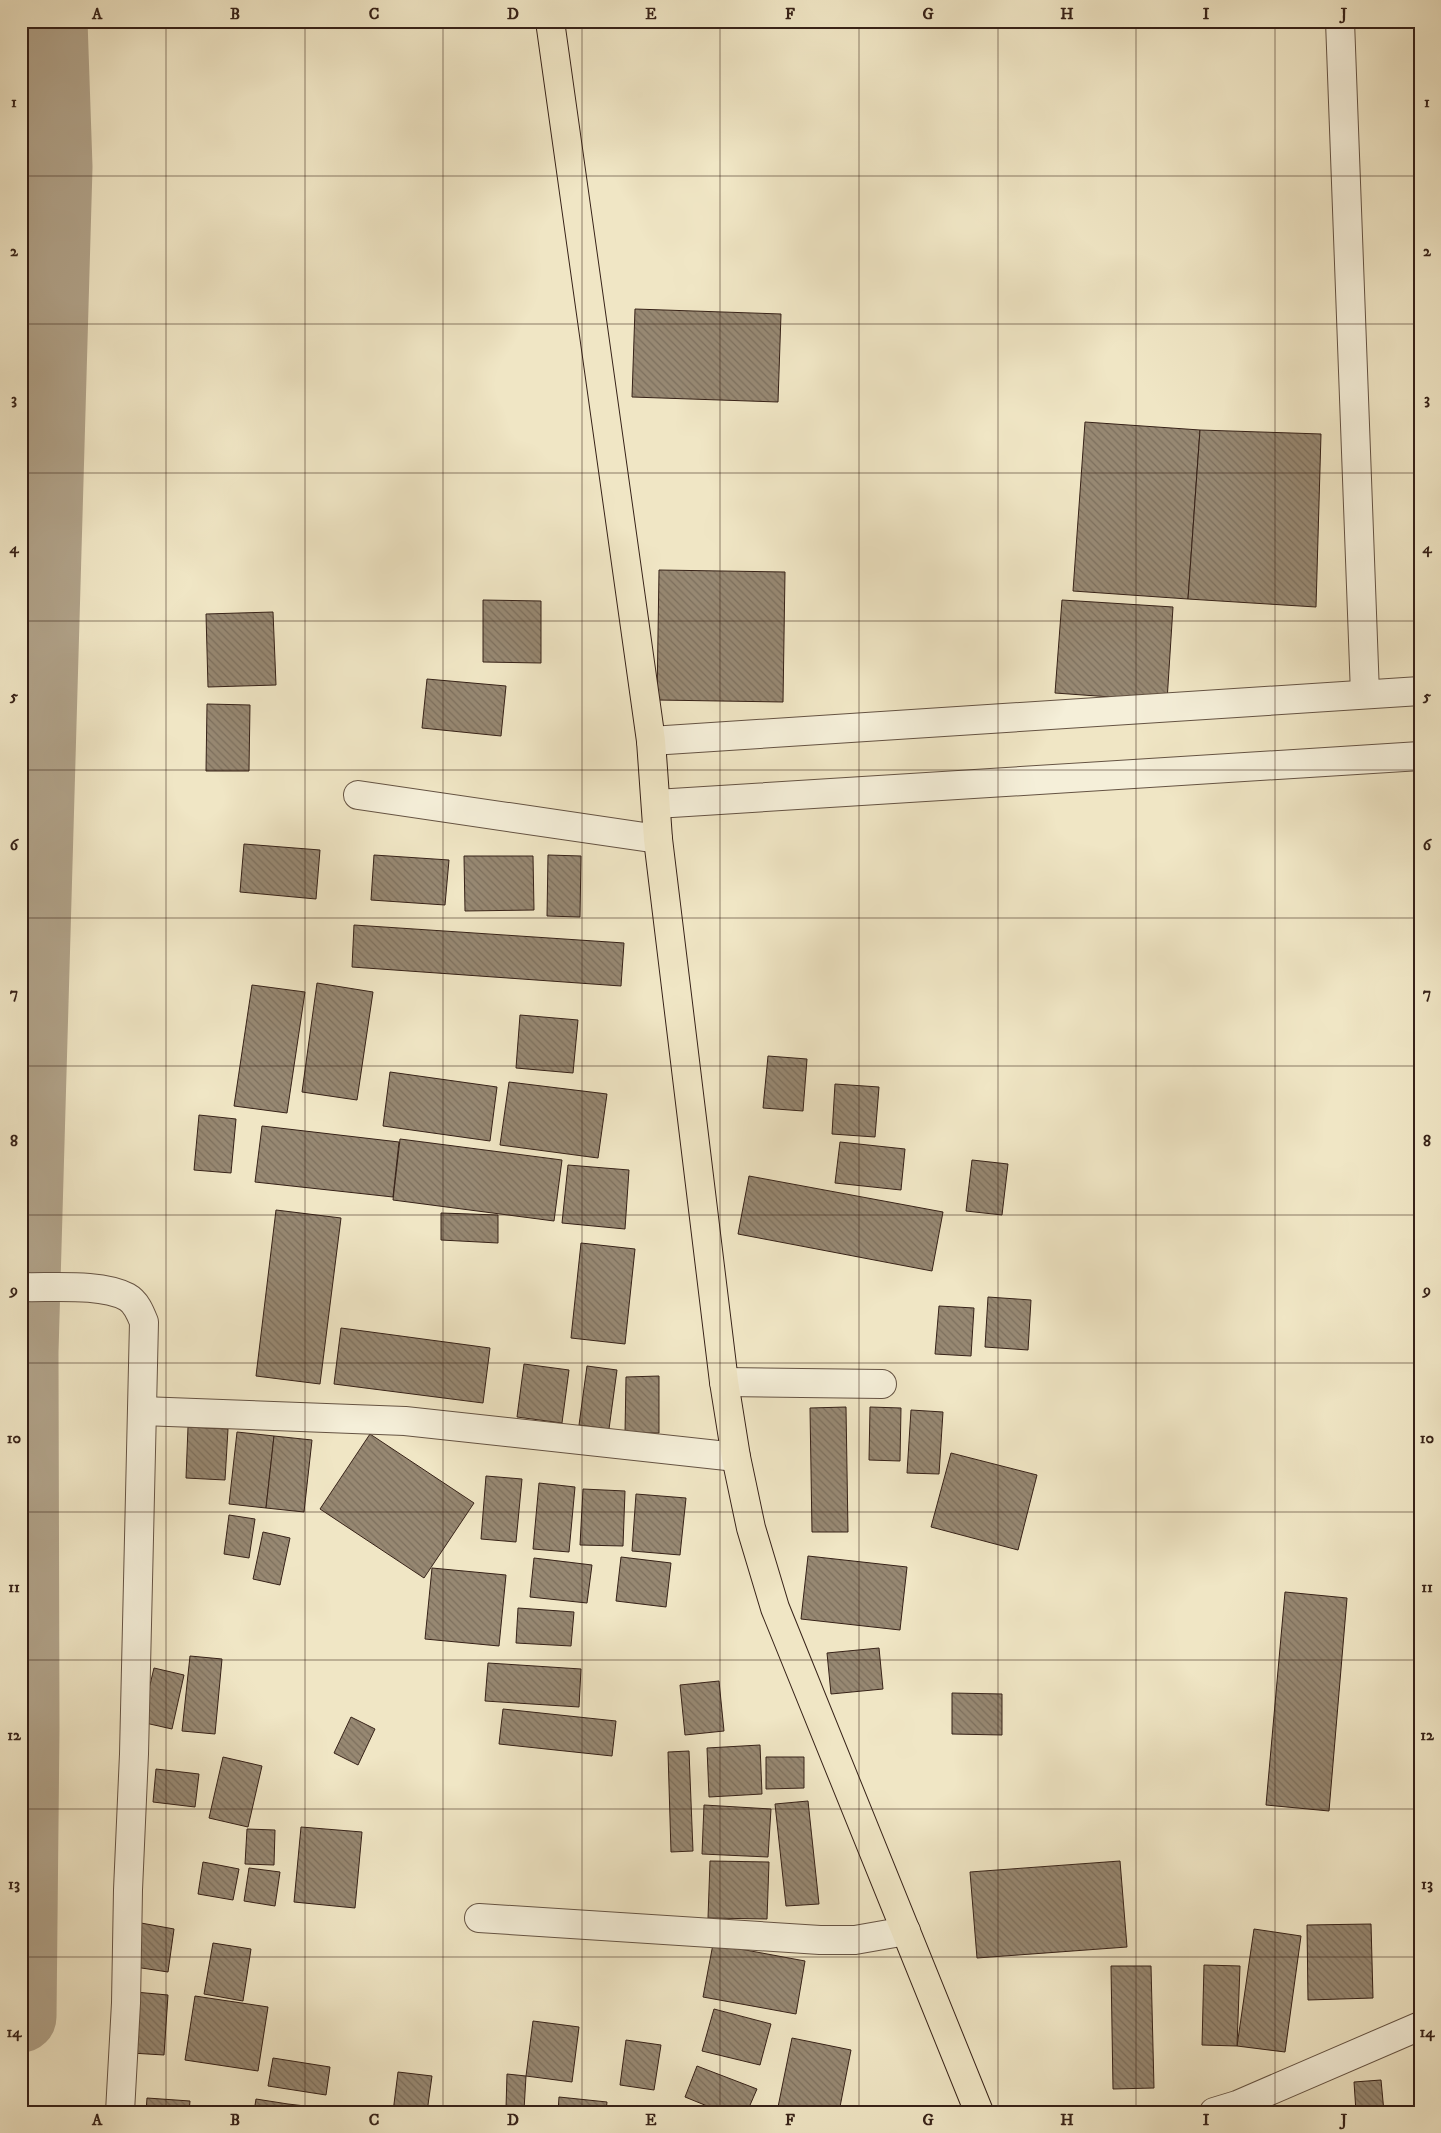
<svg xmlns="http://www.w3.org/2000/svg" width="1441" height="2133" font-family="'IM FELL DW Pica',serif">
<defs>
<pattern id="building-back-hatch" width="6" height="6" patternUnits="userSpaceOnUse" patternTransform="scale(1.25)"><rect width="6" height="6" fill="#978872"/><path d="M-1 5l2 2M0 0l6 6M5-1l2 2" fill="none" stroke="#7c6f5d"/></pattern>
</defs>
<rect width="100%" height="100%" fill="#f0e6c5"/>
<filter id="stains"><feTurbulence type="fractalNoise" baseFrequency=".004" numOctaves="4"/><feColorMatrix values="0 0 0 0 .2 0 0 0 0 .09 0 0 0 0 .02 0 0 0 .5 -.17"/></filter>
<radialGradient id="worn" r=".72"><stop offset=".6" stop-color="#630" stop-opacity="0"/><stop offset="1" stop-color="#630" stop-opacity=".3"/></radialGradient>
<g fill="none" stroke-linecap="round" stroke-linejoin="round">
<!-- river -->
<path stroke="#b1a38a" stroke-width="71" d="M 21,2017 L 24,1728 L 23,1352 L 57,167 L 52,21"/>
</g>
<!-- building -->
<g fill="url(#building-back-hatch)" stroke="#372218">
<path d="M 635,309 L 781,314 L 778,402 L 632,397 Z"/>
<path d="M 1085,422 L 1200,430 L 1188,599 L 1073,591 Z"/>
<path d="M 1200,430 L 1321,434 L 1316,607 L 1188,599 Z"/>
<path d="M 659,570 L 785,572 L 783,702 L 657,700 Z"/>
<path d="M 483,600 L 541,601 L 541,663 L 483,662 Z"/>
<path d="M 1062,600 L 1173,607 L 1167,701 L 1055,693 Z"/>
<path d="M 273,612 L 276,685 L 208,687 L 206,614 Z"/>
<path d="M 427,679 L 506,686 L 501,736 L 422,728 Z"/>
<path d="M 207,704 L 250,705 L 249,771 L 206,771 Z"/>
<path d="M 244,844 L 320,850 L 316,899 L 240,892 Z"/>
<path d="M 374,855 L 449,860 L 445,905 L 371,900 Z"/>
<path d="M 548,855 L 581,856 L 580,917 L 547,916 Z"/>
<path d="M 464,856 L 533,856 L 534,910 L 465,911 Z"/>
<path d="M 354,925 L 624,943 L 621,986 L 352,967 Z"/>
<path d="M 317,983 L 373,992 L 357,1100 L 302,1092 Z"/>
<path d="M 252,985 L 305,992 L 287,1113 L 234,1106 Z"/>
<path d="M 520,1015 L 578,1020 L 573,1073 L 516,1068 Z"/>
<path d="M 768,1056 L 807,1059 L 803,1111 L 763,1108 Z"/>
<path d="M 390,1072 L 497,1087 L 490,1141 L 383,1126 Z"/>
<path d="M 509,1082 L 607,1094 L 598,1158 L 500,1145 Z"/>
<path d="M 835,1084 L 879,1087 L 875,1137 L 832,1134 Z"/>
<path d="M 199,1115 L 236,1119 L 231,1173 L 194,1170 Z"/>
<path d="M 262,1126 L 399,1142 L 393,1197 L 255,1182 Z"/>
<path d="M 400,1139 L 562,1160 L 554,1221 L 393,1200 Z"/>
<path d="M 840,1142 L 905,1149 L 901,1190 L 835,1183 Z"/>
<path d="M 972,1160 L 1008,1164 L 1002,1215 L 966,1211 Z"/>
<path d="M 568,1165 L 629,1170 L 625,1229 L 562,1223 Z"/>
<path d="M 749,1176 L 943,1212 L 932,1271 L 738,1234 Z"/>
<path d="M 276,1210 L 341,1218 L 320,1384 L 256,1376 Z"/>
<path d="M 441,1213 L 498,1215 L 498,1243 L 441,1240 Z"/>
<path d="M 581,1243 L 635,1249 L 625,1344 L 571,1338 Z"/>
<path d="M 988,1297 L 1031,1300 L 1028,1350 L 985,1347 Z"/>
<path d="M 939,1306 L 974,1308 L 971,1356 L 935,1354 Z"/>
<path d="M 341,1328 L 490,1348 L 483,1403 L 334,1384 Z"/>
<path d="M 524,1364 L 569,1370 L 562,1423 L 517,1417 Z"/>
<path d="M 587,1366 L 617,1370 L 609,1429 L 579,1425 Z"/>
<path d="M 659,1376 L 659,1433 L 625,1433 L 626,1377 Z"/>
<path d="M 846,1407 L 848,1532 L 812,1532 L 810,1408 Z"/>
<path d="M 870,1407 L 901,1408 L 900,1461 L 869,1460 Z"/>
<path d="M 911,1410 L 943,1412 L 939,1474 L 907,1473 Z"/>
<path d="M 188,1427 L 228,1429 L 225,1480 L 186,1478 Z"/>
<path d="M 237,1432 L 274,1436 L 266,1508 L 229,1504 Z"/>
<path d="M 370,1434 L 474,1503 L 424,1578 L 320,1509 Z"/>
<path d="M 274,1436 L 312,1440 L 304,1512 L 266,1508 Z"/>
<path d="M 951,1453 L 1037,1475 L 1018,1550 L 931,1527 Z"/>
<path d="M 486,1476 L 522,1479 L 516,1542 L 481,1539 Z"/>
<path d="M 539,1483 L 575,1487 L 569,1552 L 533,1549 Z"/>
<path d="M 583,1489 L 625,1491 L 623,1546 L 580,1545 Z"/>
<path d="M 636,1494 L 686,1498 L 680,1555 L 632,1551 Z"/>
<path d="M 229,1515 L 255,1519 L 249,1558 L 224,1554 Z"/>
<path d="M 263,1532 L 290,1538 L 280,1585 L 253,1579 Z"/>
<path d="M 808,1556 L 907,1567 L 900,1630 L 801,1619 Z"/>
<path d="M 621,1557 L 671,1563 L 666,1607 L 616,1601 Z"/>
<path d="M 534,1558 L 592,1565 L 587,1603 L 530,1597 Z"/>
<path d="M 432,1568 L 506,1575 L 499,1646 L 425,1639 Z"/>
<path d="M 1285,1592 L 1347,1598 L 1329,1811 L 1266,1805 Z"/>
<path d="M 518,1608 L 574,1612 L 571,1646 L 516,1643 Z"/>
<path d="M 879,1648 L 883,1689 L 831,1694 L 827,1653 Z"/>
<path d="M 190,1656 L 222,1659 L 215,1734 L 182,1731 Z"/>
<path d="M 488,1663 L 581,1669 L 579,1707 L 485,1701 Z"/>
<path d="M 154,1668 L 184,1675 L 172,1729 L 141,1722 Z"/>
<path d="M 719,1681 L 724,1731 L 685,1735 L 680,1685 Z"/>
<path d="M 952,1693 L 1002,1694 L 1002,1735 L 952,1734 Z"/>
<path d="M 503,1709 L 616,1721 L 612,1756 L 499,1744 Z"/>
<path d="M 351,1717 L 375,1729 L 358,1765 L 334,1753 Z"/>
<path d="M 760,1745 L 762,1794 L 709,1797 L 707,1748 Z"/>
<path d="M 689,1751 L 693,1851 L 671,1852 L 668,1752 Z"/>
<path d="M 223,1757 L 262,1766 L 248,1827 L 209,1818 Z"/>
<path d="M 766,1757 L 804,1757 L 804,1788 L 766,1789 Z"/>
<path d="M 156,1769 L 199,1774 L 195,1807 L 153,1802 Z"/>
<path d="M 808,1801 L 819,1904 L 786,1906 L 775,1804 Z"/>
<path d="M 704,1805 L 771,1809 L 768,1857 L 702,1854 Z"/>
<path d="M 301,1827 L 362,1832 L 355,1908 L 294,1902 Z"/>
<path d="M 247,1829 L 275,1830 L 274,1865 L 245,1864 Z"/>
<path d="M 710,1861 L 769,1862 L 767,1919 L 708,1918 Z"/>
<path d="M 1120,1861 L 1127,1947 L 977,1958 L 970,1872 Z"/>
<path d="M 203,1862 L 239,1869 L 233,1900 L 198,1894 Z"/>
<path d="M 249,1868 L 280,1872 L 275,1906 L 244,1901 Z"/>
<path d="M 141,1923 L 174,1929 L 168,1972 L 135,1967 Z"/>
<path d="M 1371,1924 L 1373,1998 L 1308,2000 L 1307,1925 Z"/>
<path d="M 1254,1929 L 1301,1936 L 1285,2052 L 1237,2046 Z"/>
<path d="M 213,1943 L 251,1949 L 243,2001 L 204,1994 Z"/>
<path d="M 713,1944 L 805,1961 L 796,2014 L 703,1997 Z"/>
<path d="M 1204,1965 L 1240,1966 L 1237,2046 L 1202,2045 Z"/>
<path d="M 1111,1966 L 1151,1966 L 1154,2088 L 1113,2089 Z"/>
<path d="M 135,1992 L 168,1995 L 164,2055 L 131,2053 Z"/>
<path d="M 195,1996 L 268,2007 L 258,2071 L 185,2060 Z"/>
<path d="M 714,2009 L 771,2024 L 760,2065 L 702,2051 Z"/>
<path d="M 533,2021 L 579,2027 L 572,2082 L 526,2076 Z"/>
<path d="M 792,2038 L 851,2050 L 839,2112 L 777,2112 Z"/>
<path d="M 626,2040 L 661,2045 L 654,2090 L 620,2085 Z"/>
<path d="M 273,2058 L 330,2067 L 326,2095 L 268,2086 Z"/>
<path d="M 697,2066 L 757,2089 L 747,2112 L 722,2112 L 685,2097 Z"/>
<path d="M 398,2072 L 432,2076 L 427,2112 L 393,2112 Z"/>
<path d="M 507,2074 L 526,2076 L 524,2110 L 506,2108 Z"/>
<path d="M 1381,2080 L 1384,2112 L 1356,2112 L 1354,2082 Z"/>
<path d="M 559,2097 L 607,2102 L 606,2112 L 558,2112 Z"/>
<path d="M 147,2098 L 190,2101 L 189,2112 L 146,2112 Z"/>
<path d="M 256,2099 L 288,2104 L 348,2111 L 254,2112 Z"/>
<path d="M 616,2106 L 651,2109 L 650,2112 L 615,2112 Z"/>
</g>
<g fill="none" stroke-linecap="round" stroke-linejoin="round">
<defs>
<g id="minor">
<path d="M 1340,21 L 1365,694"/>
<path d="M 651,741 L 1420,691"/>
<path d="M 358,795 L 658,839"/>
<path d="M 656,804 L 1420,756"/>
<path d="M 21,1287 C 51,1288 101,1283 127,1297 C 136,1302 140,1312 144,1322 L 134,1754 L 128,1890 L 126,2003 L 120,2112"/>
<path d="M 724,1382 L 882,1384"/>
<path d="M 142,1411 L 405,1421 L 736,1457"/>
<path d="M 479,1918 L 820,1940 L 855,1940 L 906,1931"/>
<path d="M 1214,2112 L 1237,2105 L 1420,2026"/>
</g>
<path id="major" d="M 550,21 L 651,741 L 658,839 L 724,1382 L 736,1457 L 751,1528 L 775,1608 L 979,2112"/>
</defs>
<!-- minor casing -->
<use href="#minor" stroke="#655343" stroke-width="30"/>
<!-- major casing -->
<use href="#major" stroke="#372218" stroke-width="30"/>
<!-- minor -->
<use href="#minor" stroke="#f5efd9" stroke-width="28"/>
<!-- major -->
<use href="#major" stroke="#f0e6c5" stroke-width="28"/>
</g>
<!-- grid -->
<path fill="none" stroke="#372218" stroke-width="1" stroke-opacity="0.55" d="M 166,21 L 166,2112M 305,21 L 305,2112M 443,21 L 443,2112M 582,21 L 582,2112M 720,21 L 720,2112M 859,21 L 859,2112M 998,21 L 998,2112M 1136,21 L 1136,2112M 1275,21 L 1275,2112M 21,176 L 1420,176M 21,324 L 1420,324M 21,473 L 1420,473M 21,621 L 1420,621M 21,770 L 1420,770M 21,918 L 1420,918M 21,1066 L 1420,1066M 21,1215 L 1420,1215M 21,1363 L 1420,1363M 21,1512 L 1420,1512M 21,1660 L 1420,1660M 21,1809 L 1420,1809M 21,1957 L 1420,1957"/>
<!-- margin -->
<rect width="1441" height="2133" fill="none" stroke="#f0e6c5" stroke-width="55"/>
<rect x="28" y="28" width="1386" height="2078" fill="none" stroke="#372218" stroke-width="2"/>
<g font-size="16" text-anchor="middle" font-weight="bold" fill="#372218">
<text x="97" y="19">A</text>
<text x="235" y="19">B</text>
<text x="374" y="19">C</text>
<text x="513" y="19">D</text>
<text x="651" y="19">E</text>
<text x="790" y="19">F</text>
<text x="928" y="19">G</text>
<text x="1067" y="19">H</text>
<text x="1206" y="19">I</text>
<text x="1344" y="19">J</text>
<text x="14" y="107">1</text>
<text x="1427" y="107">1</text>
<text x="14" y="256">2</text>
<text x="1427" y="256">2</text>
<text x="14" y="404">3</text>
<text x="1427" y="404">3</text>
<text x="14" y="553">4</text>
<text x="1427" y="553">4</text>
<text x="14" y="701">5</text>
<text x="1427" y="701">5</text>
<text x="14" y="850">6</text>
<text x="1427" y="850">6</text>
<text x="14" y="998">7</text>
<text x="1427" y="998">7</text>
<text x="14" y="1146">8</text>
<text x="1427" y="1146">8</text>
<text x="14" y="1295">9</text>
<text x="1427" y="1295">9</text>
<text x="14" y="1443">10</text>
<text x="1427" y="1443">10</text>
<text x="14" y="1592">11</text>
<text x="1427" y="1592">11</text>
<text x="14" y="1740">12</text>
<text x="1427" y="1740">12</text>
<text x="14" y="1889">13</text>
<text x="1427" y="1889">13</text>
<text x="14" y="2037">14</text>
<text x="1427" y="2037">14</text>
<text x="97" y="2125">A</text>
<text x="235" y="2125">B</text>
<text x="374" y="2125">C</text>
<text x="513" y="2125">D</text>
<text x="651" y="2125">E</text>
<text x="790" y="2125">F</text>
<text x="928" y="2125">G</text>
<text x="1067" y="2125">H</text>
<text x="1206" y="2125">I</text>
<text x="1344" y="2125">J</text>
</g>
<rect width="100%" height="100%" filter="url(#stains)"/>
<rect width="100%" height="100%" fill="url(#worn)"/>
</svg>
